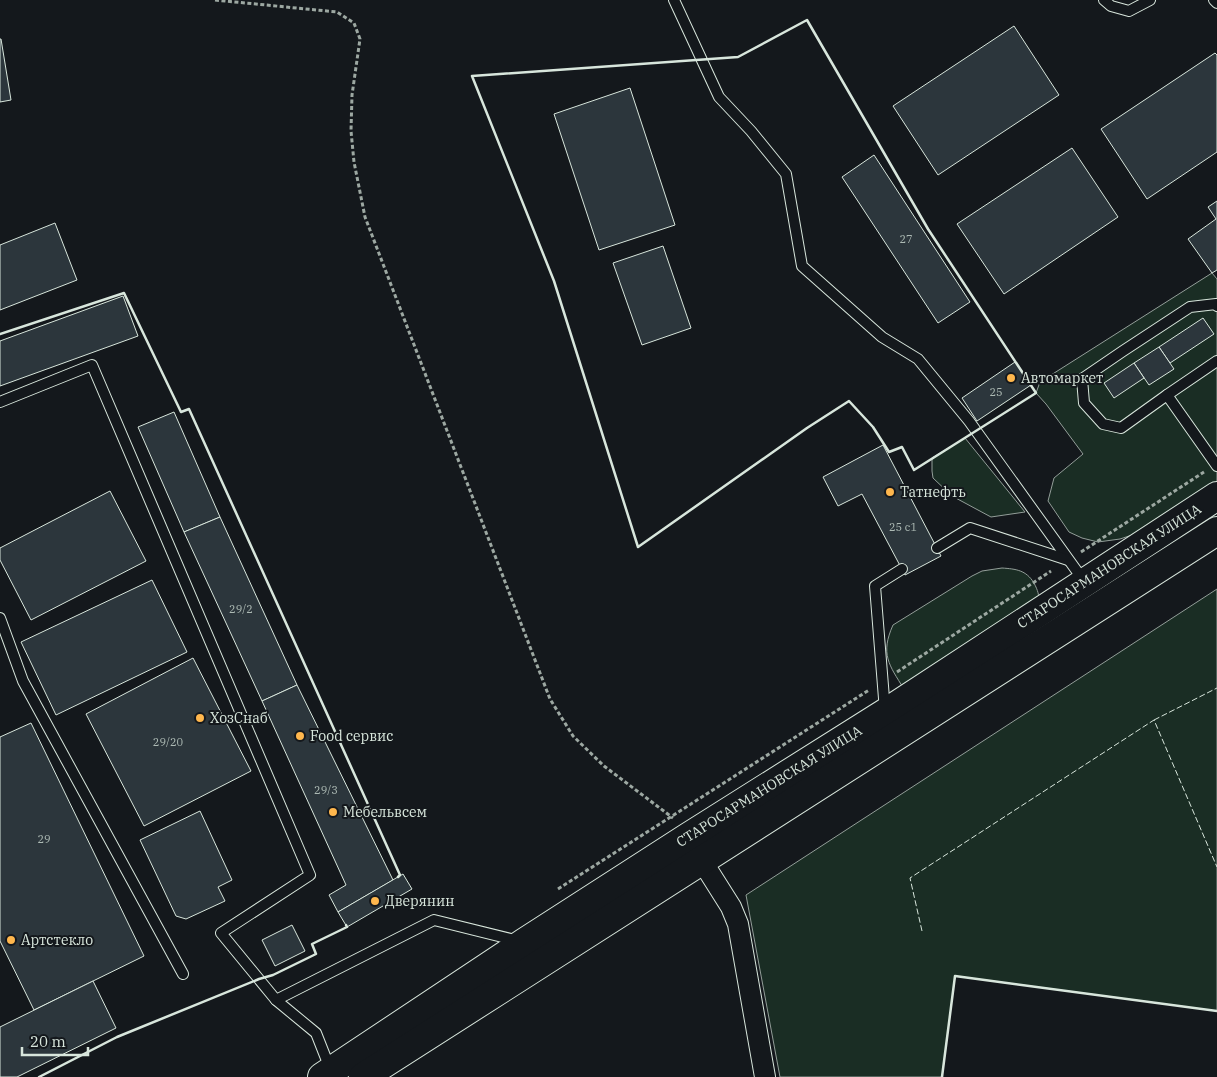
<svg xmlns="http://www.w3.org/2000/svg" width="1217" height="1077" font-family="'IBM Plex Serif',serif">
<rect width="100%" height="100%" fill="#14181c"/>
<!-- green -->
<g fill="#1a2d24" stroke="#939e99">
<path d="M 1212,273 L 1217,279 L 1217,483 L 1138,533 L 1120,539 L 1098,542 L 1082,538 L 1069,532 L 1048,501 L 1054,478 L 1083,454 L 1046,404 L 1036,393 L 1040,382 Z"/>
<path d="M 965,438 L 1025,512 L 991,517 L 952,496 L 933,478 L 932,471 L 932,458 Z"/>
<path d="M 1002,568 C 1016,569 1026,570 1034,583 C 1038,591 1039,594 1039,603 L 904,689 C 889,665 880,654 893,625 L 972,576 L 982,571 Z"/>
<path d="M 1217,589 L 1217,1011 L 955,976 L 942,1077 L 780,1077 L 746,895 Z"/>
</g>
<!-- building -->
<g fill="#2c363c" stroke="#d8e6dc">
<path d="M 1014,26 L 1059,95 L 938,175 L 893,106 Z"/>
<path d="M 0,39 L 1,39 L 11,100 L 0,102 Z"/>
<path d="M 1215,53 L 1217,55 L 1217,152 L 1147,199 L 1101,129 Z"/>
<path d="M 630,88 L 675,225 L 599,250 L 554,114 Z"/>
<path d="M 1072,148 L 1118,217 L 1004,294 L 957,224 Z"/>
<path d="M 874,155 L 970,302 L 938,323 L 842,177 Z"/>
<path d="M 1217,201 L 1217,270 L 1212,273 L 1188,239 L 1216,219 L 1208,207 Z"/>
<path d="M 55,223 L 77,280 L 0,310 L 0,245 Z"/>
<path d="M 663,246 L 691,328 L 642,345 L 613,263 Z"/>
<path d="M 123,296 L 138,336 L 0,386 L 0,341 Z"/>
<path d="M 1203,318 L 1214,334 L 1170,363 L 1159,347 Z"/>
<path d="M 1159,347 L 1174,369 L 1149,385 L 1134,363 Z"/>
<path d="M 1015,362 L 1031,385 L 977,421 L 962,398 Z"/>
<path d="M 1134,363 L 1144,378 L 1114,398 L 1104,383 Z"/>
<path d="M 174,412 L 220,517 L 184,532 L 138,427 Z"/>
<path d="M 883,445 L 941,556 L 905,575 L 862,494 L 838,506 L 823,477 Z"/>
<path d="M 110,491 L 146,561 L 31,620 L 0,560 L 0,548 Z"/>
<path d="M 220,517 L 297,685 L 262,701 L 184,532 Z"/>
<path d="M 152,580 L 187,652 L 56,715 L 21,642 Z"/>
<path d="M 193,658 L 251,771 L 144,826 L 86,714 Z"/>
<path d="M 297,685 L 393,880 L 338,912 L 329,895 L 346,885 L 262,701 Z"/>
<path d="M 31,723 L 144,956 L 34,1010 L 0,941 L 0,737 Z"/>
<path d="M 200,811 L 232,880 L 218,887 L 225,901 L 186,919 L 176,916 L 140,840 Z"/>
<path d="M 403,874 L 412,889 L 347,927 L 338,912 Z"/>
<path d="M 292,925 L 305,951 L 275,966 L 262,940 Z"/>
<path d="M 93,981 L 116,1028 L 17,1077 L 0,1077 L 0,1027 Z"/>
</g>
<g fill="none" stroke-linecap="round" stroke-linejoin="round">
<defs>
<g id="service">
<path d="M 674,0 L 719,97 L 751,131 L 786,174 L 802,266 L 882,337 L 918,359 L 969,421 L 1084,581"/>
<path d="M 1104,0 L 1111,6 L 1129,11 L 1150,0"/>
<path d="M 1214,0 L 1217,3"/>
<path d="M 1217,306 L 1216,304 L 1190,307 L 1123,351 L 1082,379 L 1084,403 L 1103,424 L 1121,428 L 1167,395 L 1217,361"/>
<path d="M 1167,395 L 1217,466"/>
<path d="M 0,402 L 92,365 L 310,875 L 221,933 L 276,1000 L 316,1033 L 331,1071"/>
<path d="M 937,548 L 970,528 L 1068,560"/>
<path d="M 0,618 L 23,681 L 183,974"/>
<path d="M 885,711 L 875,586 L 902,569"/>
<path d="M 276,1000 L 434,920 L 519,941"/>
</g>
<path id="minor" d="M 702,861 L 731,907 L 738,924 L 765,1077"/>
<g id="primary">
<path d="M 322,1077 L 525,942 L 688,837 L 885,713 L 1217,496"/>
<path d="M 363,1077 L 1217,531"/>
</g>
</defs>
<!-- service casing -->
<use href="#service" stroke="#d8e6dc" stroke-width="12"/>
<!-- minor casing -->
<use href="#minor" stroke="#d8e6dc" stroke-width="22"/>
<!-- primary casing -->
<use href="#primary" stroke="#d8e6dc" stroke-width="30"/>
<!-- path -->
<g stroke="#9da8a2" stroke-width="3" stroke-dasharray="4 2.5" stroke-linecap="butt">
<path d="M 215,0 L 337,12 L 354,23 L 360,39 L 352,95 L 351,131 L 354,162 L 365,217 L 550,699 L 573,736 L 604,766 L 673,818"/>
<path d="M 1081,552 L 1204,472"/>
<path d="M 897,672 L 1051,571"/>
<path d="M 558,889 L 869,690"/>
</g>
<!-- service -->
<use href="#service" stroke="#14181c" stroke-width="10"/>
<!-- minor -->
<use href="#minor" stroke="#14181c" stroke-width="20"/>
<!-- primary -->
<use href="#primary" stroke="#14181c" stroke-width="28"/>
<!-- fence -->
<g stroke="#d8e6dc" stroke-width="1" stroke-dasharray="6 2.5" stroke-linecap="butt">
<path d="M 1154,720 L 1217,688"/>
<path d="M 922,931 L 910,878 L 1154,720 L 1217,867"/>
</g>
<!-- wall -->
<g stroke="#d8e6dc" stroke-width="2.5">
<path d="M 807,20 L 928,229 L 1036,393 L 914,470 L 902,447 L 889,452 L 873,427 L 849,401 L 807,428 L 638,547 L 554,281 L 472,76 L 738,57 Z"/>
<path d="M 0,334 L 124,293 L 181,412 L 189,409 L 400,875 L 398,877"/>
<path d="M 39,1077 L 117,1037 L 259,979 L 273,975 L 316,954 L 312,944 L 347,927 L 346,925"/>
<path d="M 942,1077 L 955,976 L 1217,1011"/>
</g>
</g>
<!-- markers -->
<g fill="#ffb74d" stroke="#14181c" stroke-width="2">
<circle cx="1011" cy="378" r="5"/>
<circle cx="890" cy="492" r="5"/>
<circle cx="200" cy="718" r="5"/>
<circle cx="300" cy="736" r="5"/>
<circle cx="333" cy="812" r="5"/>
<circle cx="375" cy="901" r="5"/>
<circle cx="11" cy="940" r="5"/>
</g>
<g text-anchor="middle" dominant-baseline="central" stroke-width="4" stroke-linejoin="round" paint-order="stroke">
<!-- number labels -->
<g font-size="11" fill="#adbab4">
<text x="906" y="239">27</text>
<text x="996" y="392">25</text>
<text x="903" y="527">25 с1</text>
<text x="241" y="609">29/2</text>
<text x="168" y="742">29/20</text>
<text x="326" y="790">29/3</text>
<text x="44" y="839">29</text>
</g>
<!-- poi labels -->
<g font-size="14" fill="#d8e6dc" stroke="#14181c" text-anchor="start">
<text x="1021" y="378">Автомаркет</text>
<text x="900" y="492">Татнефть</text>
<text x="210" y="718">ХозCнаб</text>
<text x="310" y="736">Food сервис</text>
<text x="343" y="812">Мебельвсем</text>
<text x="385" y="901">Дверянин</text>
<text x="21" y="940">Артстекло</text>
</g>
<!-- street labels -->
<g font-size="14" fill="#d8e6dc" stroke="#14181c">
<text transform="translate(1109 566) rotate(-33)">СТАРОСАРМАНОВСКАЯ УЛИЦА</text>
<text transform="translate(769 786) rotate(-32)">СТАРОСАРМАНОВСКАЯ УЛИЦА</text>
</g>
</g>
<!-- scale -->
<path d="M22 1047v8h66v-8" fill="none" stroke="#d8e6dc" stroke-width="2.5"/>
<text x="30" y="1047" font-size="15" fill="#d8e6dc" stroke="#14181c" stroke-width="4" paint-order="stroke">20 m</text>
</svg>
